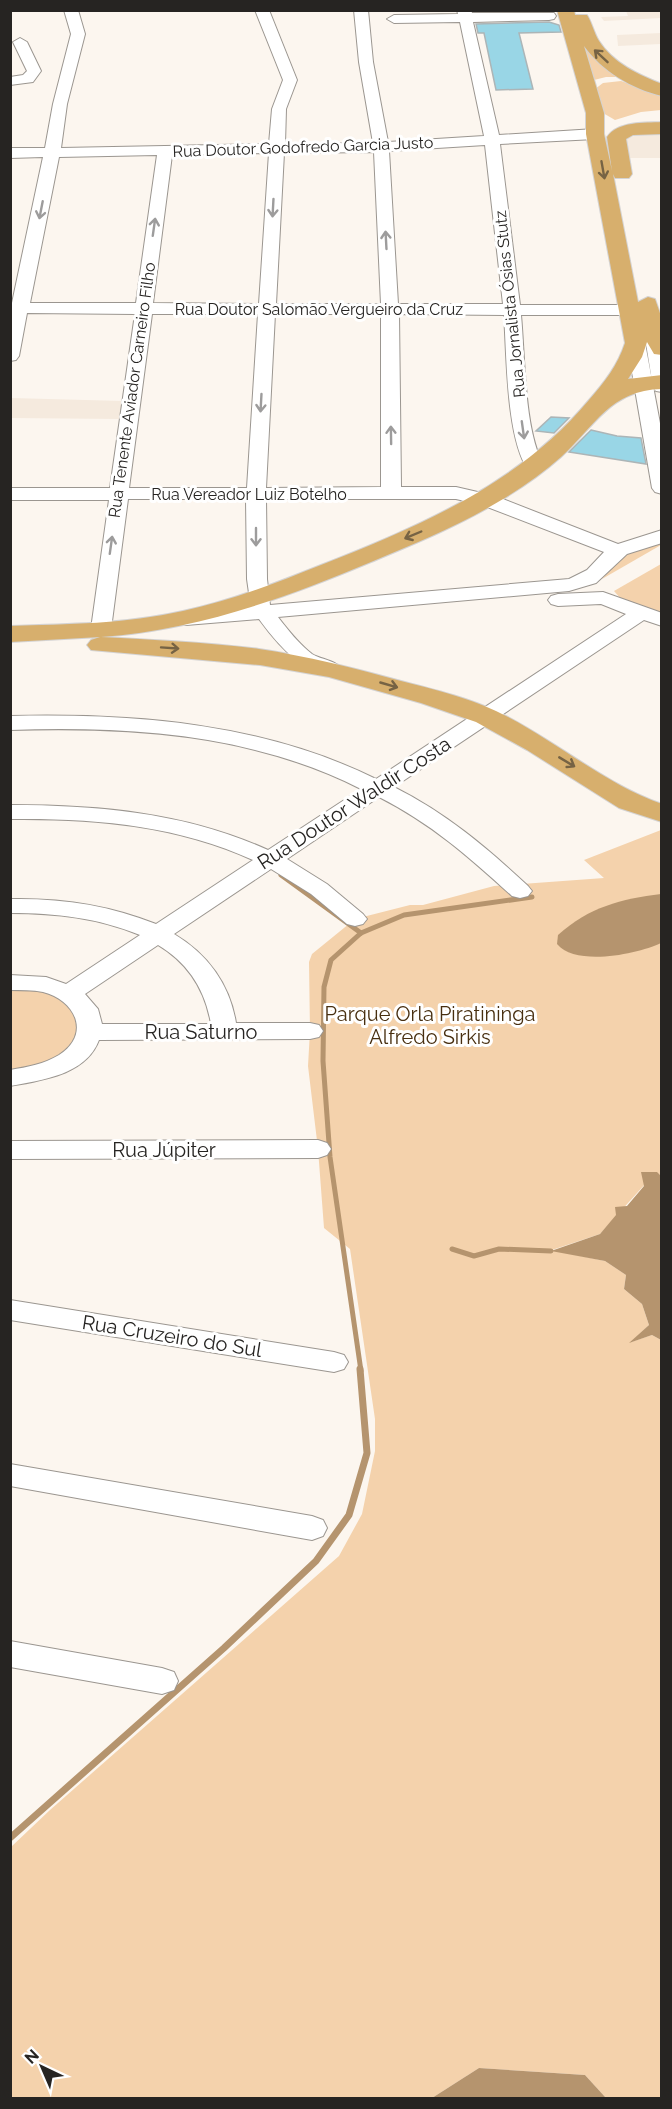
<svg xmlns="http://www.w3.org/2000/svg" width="672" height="2109" font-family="Raleway,sans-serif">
<rect width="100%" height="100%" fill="#fcf6ef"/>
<!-- built -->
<g fill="#f5eade">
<path d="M 626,11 L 661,11 L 661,18 L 604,21 L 601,17 L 628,16 Z"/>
<path d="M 661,33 L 661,44 L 618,46 L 617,35 Z"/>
<path d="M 661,135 L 661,158 L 626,158 L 622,140 L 634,136 Z"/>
<path d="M 11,398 L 123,401 L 119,419 L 11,418 Z"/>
</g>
<!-- green -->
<g fill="#f4d2ac">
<path d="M 578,35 L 624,77 L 606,77 L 590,81 Z"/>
<path d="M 621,81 L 661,94 L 661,110 L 641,112 L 615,120 L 603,113 L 595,89 L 603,83 Z"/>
<path d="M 661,542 L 661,545 L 602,579 L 625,553 Z"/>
<path d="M 661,564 L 661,616 L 621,599 L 614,591 Z"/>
<path d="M 661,830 L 661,1176 L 656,1172 L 600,1234 L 552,1250 L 605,1261 L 626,1275 L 624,1289 L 642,1304 L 649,1325 L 631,1342 L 652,1335 L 661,1340 L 661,2098 L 606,2098 L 585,2075 L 479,2068 L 432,2098 L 11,2098 L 11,1847 L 50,1810 L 339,1556 L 362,1514 L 375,1451 L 375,1419 L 350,1249 L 324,1228 L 318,1149 L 308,1066 L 310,1031 L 309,962 L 312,954 L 355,919 L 410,905 L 423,905 L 494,886 L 604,878 L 584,860 Z"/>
<path d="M 11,989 L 44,990 L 75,1008 L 81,1034 L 58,1060 L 11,1072 Z"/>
</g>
<!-- water -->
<g fill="#b5946e">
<path d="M 661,894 L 661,943 C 638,954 576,967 557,944 L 558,935 C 589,907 621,899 661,894 Z"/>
<path d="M 641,1172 L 657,1172 L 661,1176 L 661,1340 L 652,1335 L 629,1343 L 649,1325 L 642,1304 L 624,1289 L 626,1275 L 605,1261 L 551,1251 L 600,1234 L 616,1215 L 615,1207 L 627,1206 L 644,1186 Z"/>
<path d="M 479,2068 L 585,2075 L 606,2098 L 432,2098 Z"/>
</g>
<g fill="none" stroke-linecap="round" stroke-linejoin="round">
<!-- stream-far1 -->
<g stroke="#b5946e" stroke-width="5">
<path d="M 281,875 L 361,933"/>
<path d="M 452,1249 L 474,1256 L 499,1249 L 551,1251"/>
<path d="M 361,1371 L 330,1157 L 323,1061 L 324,987 L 331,960 L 361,933 L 404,915 L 532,897"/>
</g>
<!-- stream -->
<path stroke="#b5946e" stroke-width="7" d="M 10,1838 L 224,1648 L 316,1561 L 349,1515 L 367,1453 L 360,1369"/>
</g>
<!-- building -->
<g fill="#99d6e6" stroke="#acb5b7" stroke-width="1.5">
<path d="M 549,22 L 559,25 L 561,32 L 519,33 L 533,89 L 496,90 L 484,33 L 478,33 L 476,24 Z"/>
<path d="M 551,417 L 569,418 L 554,433 L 536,431 Z"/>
<path d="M 591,430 L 617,436 L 641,438 L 646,464 L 569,452 Z"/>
</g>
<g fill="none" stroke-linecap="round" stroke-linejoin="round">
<defs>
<g id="minor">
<path d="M 64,10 L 78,10 L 85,34 L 67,104 L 61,148 L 269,144 L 272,109 L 283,80 L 255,10 L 269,10 L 297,80 L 286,109 L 285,144 L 373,143 L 359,62 L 354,10 L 368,10 L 373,62 L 388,142 L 484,136 L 460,22 L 394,23 L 387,19 L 394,15 L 458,14 L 457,10 L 471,10 L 472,13 L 554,13 L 556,16 L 554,19 L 549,20 L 473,22 L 499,135 L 595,129 L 603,134 L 595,139 L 500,144 L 520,305 L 628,305 L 634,306 L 637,310 L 634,314 L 628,315 L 521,315 C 525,357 524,431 544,466 L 542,470 L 528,470 C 506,437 507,356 504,315 L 399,314 L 401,487 L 456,487 L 495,496 L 618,544 L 662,530 L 662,543 L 627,554 L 596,583 L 569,591 L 278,617 C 288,630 299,644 312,654 C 322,660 336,660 343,670 L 339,674 C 308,682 275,641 259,619 L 186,625 L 179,623 L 176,619 L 179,615 L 186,613 L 251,607 L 247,579 L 246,499 L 128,499 L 111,629 L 108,633 L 101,635 L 94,633 L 91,629 L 109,500 L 10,500 L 10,488 L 110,488 L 135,314 L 27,313 L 19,356 L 16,360 L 10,361 L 10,303 L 12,303 L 43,157 L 10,158 L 10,148 L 45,148 L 53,104 L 71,34 ZM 485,145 L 503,304 L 398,304 L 389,151 ZM 374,152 L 381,304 L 276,304 L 284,153 ZM 269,153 L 259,304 L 153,303 L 172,155 ZM 157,155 L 136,303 L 30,303 L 59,157 ZM 152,314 L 258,314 L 247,488 L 129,488 ZM 275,314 L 381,314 L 381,487 L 266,488 ZM 266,499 L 456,499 L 482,505 L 604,552 L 587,570 L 569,579 L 270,605 L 267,579 Z"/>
<path d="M 20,38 L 27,42 L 41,71 L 33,82 L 10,85 L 10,77 L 23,75 L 27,71 L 13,42 Z"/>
<path d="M 654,332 L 662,335 L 662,392 L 656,391 L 653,387 L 645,337 L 648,333 Z"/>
<path d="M 636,338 L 642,339 L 645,343 L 662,434 L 662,494 L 655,492 L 652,488 L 627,343 L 630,339 Z"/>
<path d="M 603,592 L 662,613 L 662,626 L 644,620 L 394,787 C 447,814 485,846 528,886 L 532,891 L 528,896 L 520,898 L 512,896 C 468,856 432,824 379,797 L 287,859 L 327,884 L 363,914 L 367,919 L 363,924 L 355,926 L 347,924 L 311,894 L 271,869 L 174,934 C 208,954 230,985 236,1023 L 310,1023 L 319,1025 L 323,1031 L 319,1037 L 310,1039 L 99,1040 C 86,1075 42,1080 10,1086 L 10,1070 C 28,1067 44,1064 59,1055 C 92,1034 75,1000 43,992 C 33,990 21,990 10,990 L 10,975 L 46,977 L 66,984 L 140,935 C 98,918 56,913 10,913 L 10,899 C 61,898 109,905 156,924 L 253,860 C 176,825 94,818 10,819 L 10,805 C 99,805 187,813 268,850 L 361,789 C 253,734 130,726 10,730 L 10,716 C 134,713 263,723 376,779 L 626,614 L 601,604 L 558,606 L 551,604 L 548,600 L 551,596 L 558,594 ZM 158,945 C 188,963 205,989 211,1024 L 102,1024 L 98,1009 L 85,994 Z"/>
<path d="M 318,1140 L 327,1143 L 331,1149 L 327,1155 L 318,1158 L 10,1159 L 10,1141 Z"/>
<path d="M 10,1300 L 334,1352 L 344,1355 L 348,1362 L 344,1369 L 334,1372 L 10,1320 Z"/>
<path d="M 10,1464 L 312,1516 L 323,1520 L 327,1528 L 323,1536 L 312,1540 L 10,1486 Z"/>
<path d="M 10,1641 L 162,1668 L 174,1672 L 178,1681 L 174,1690 L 162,1694 L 10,1667 Z"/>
</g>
<path id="major" d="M 557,10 L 574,10 L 575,15 L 587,15 C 592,23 594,33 599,41 C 613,63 639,75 662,84 L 662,96 C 632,89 602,71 584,46 L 604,113 L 604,134 L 612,171 L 607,137 C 618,121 644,123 662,122 L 662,134 L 633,135 L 626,139 L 632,174 L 629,178 L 615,178 L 613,174 L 638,302 L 648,297 L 655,299 L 662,319 L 662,355 L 654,354 L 647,342 L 642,357 L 628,379 L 662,375 L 662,389 C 610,390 595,426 561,457 C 542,474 520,489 498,502 C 458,526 414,544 371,562 C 283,599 196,630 101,637 C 153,640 206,642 259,649 C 307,656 354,668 401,681 C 432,689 466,697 496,711 C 553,738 602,783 662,804 L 662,822 L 619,808 L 527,750 L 476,722 L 421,703 L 329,677 L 260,665 L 91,650 L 87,645 L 91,640 L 100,637 L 10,642 L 10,626 C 68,624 126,624 183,611 C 230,601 276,583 321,565 C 420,526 519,484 589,400 C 604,383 618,365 625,343 L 586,134 L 586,113 Z"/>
</defs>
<!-- minor casing -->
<use href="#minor" stroke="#9b9690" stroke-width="2"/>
<!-- major casing -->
<use href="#major" stroke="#d4d3d3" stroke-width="2"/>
<!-- minor -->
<use href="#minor" fill="#fff" fill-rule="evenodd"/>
<!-- major -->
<use href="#major" fill="#d7af6d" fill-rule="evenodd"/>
</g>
<!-- one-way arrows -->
<defs><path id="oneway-shaft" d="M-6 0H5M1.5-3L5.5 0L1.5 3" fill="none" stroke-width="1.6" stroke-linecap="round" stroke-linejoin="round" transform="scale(1.5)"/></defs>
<g stroke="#766344">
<use href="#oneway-shaft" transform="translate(601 56) rotate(-137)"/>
<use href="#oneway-shaft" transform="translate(603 170) rotate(80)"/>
<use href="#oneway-shaft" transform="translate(413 535) rotate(157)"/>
<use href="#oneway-shaft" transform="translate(170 648) rotate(4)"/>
<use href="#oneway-shaft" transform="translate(389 685) rotate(16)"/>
<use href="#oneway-shaft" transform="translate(567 762) rotate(31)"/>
</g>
<g stroke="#9d9c9c">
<use href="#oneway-shaft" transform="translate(273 208) rotate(93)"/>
<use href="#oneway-shaft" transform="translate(41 210) rotate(101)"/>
<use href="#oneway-shaft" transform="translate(154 227) rotate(-82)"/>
<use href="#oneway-shaft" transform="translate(386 240) rotate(-93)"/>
<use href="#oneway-shaft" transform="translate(261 403) rotate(93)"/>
<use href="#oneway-shaft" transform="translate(523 430) rotate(82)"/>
<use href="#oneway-shaft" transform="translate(391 435) rotate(-91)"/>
<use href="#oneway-shaft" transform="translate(256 537) rotate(90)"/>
<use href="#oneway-shaft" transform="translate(111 545) rotate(-82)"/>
</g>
<g text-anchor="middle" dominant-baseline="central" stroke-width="6" stroke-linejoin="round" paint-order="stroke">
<!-- far-street labels -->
<g font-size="16" fill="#262422" stroke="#fff">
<text transform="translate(303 147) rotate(-2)">Rua Doutor Godofredo Garcia Justo</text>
<text transform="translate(510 304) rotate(-96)">Rua Jornalista Ósias Stutz</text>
<text x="319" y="309">Rua Doutor Salomão Vergueiro da Cruz</text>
<text transform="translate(132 390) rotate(-82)">Rua Tenente Aviador Carneiro Filho</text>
<text x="249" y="494">Rua Vereador Luiz Botelho</text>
</g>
<!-- street labels -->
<g font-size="20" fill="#262422" stroke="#fff">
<text transform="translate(354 803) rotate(-33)">Rua Doutor Waldir Costa</text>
<text x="201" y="1032">Rua Saturno</text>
<text x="164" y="1150">Rua Júpiter</text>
<text transform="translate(172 1336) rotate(9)">Rua Cruzeiro do Sul</text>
</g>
<!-- park labels -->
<g font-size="20" fill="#482f10" stroke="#fff">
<text x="430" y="1014">Parque Orla Piratininga<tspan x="430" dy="23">Alfredo Sirkis</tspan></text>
</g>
</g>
<!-- border -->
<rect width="672" height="2109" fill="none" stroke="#262422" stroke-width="24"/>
<!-- north arrow -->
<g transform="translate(42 2067) rotate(316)" stroke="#ffffff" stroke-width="4.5" paint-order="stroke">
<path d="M0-4.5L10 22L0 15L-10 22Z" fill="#262422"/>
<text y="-9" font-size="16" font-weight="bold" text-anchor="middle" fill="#262422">N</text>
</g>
</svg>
